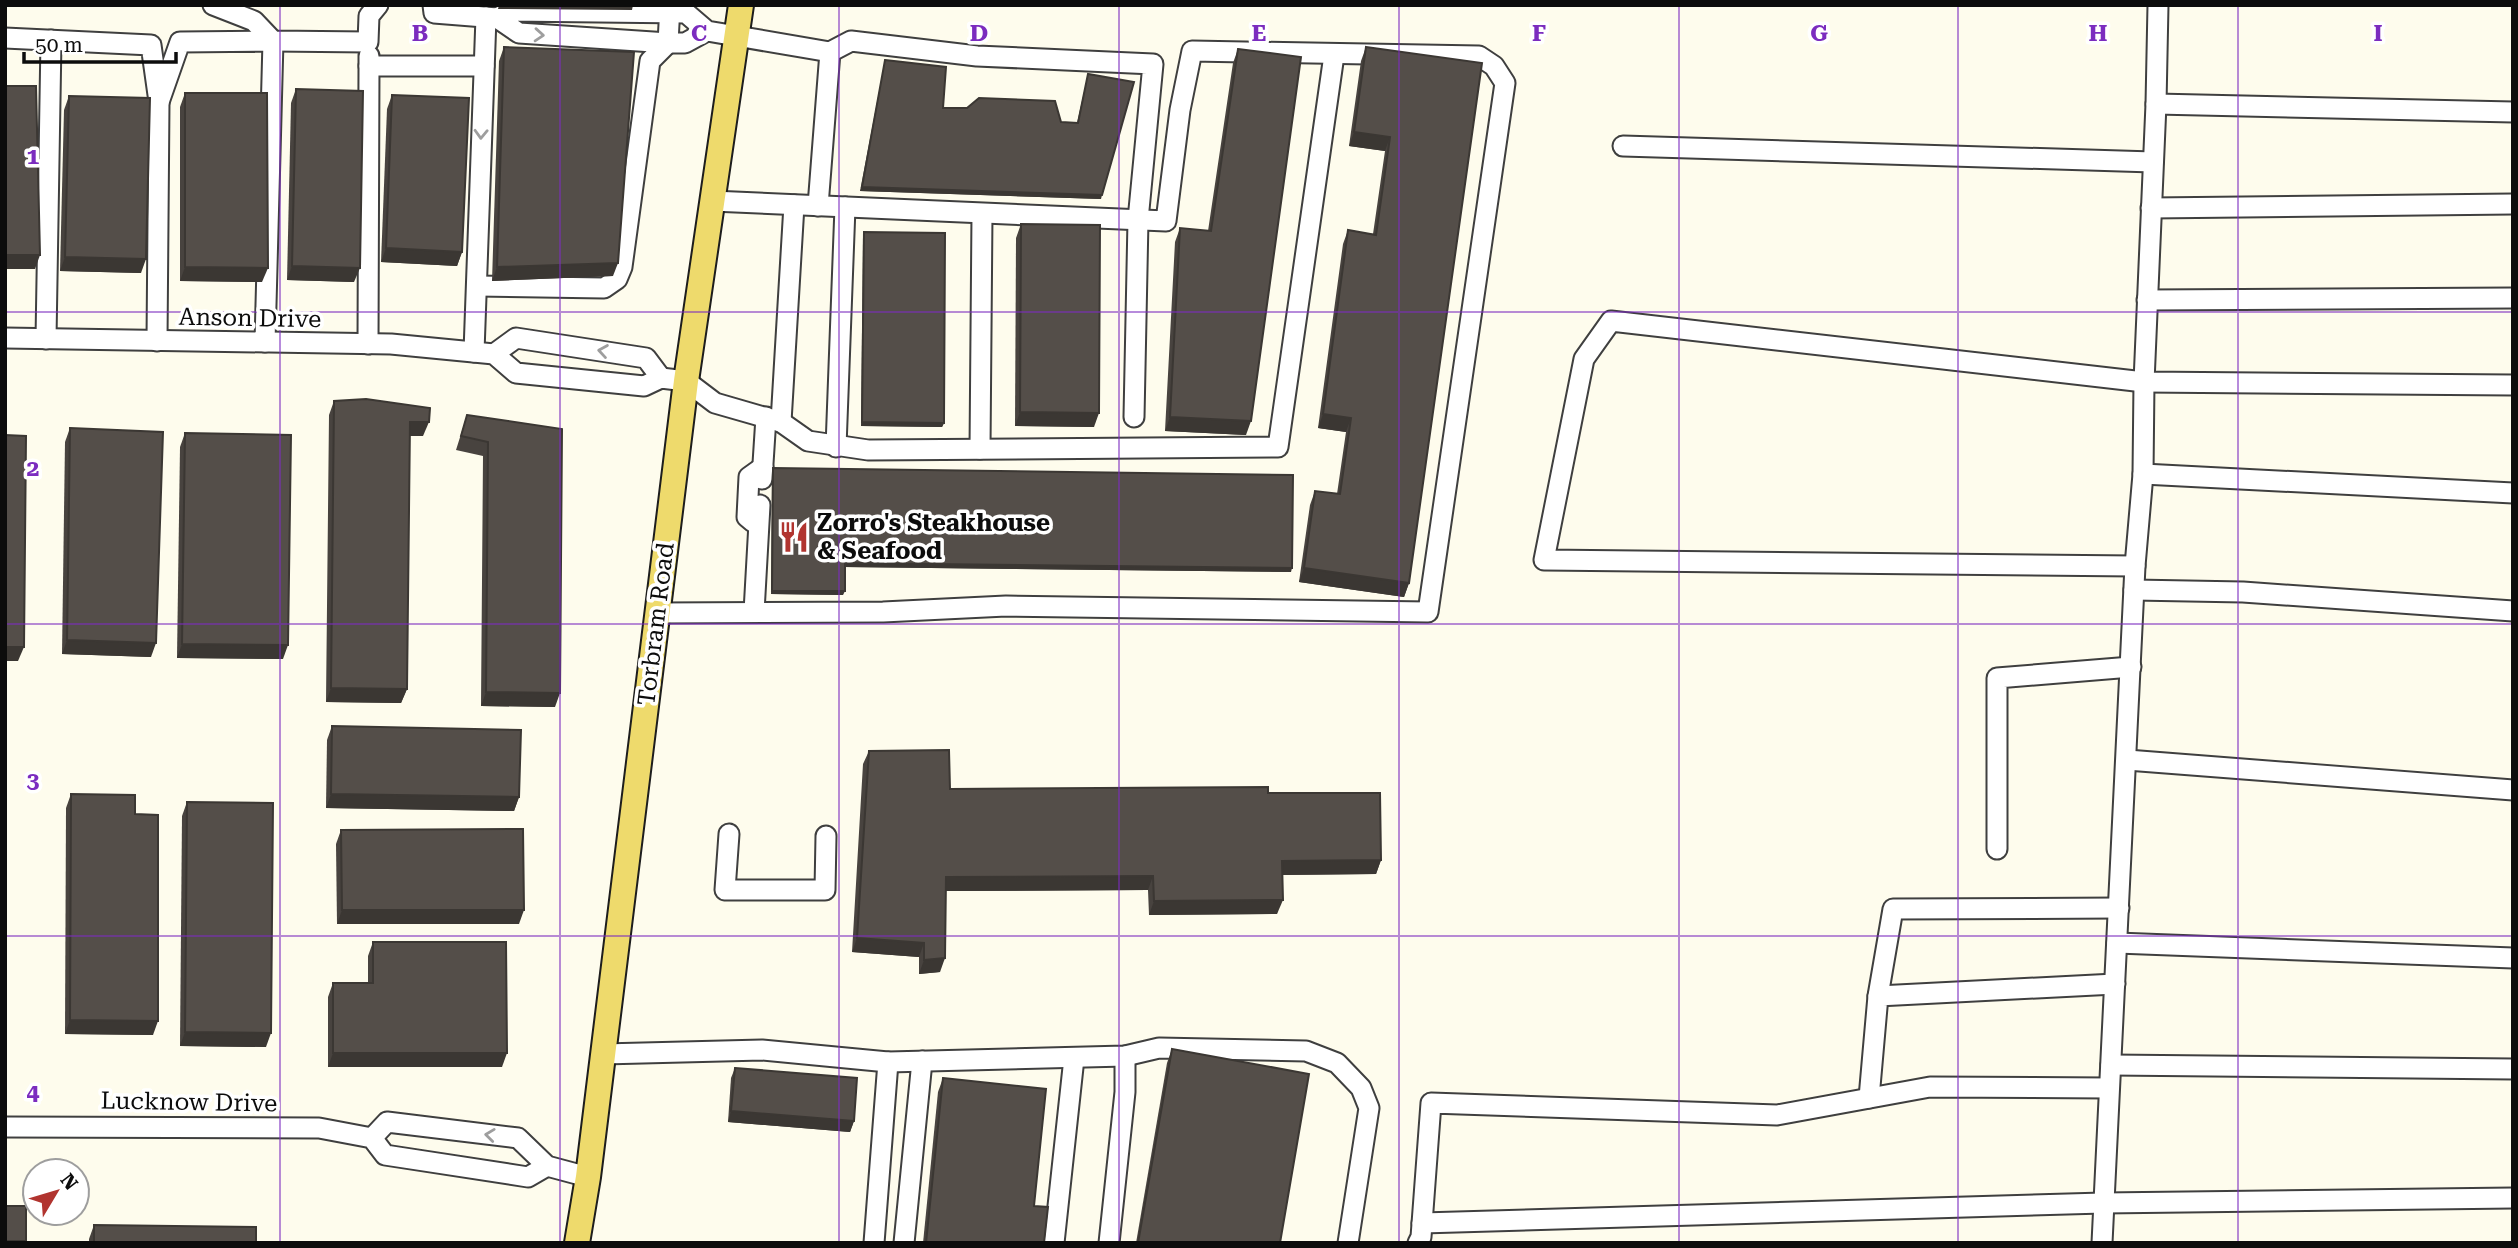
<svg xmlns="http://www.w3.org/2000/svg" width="2518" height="1248" font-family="'Roboto Serif',serif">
<rect width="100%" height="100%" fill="#fefced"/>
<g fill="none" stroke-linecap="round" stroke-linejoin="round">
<defs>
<g id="minor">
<path d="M 213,5 L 254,21 L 273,41 L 368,42 L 369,16 L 378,5"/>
<path d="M 433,5 L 434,13 L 497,18"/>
<path d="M 707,31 L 685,43 L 668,43 L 519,33 L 497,18 L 510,11 L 686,13 L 707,31 L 830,52"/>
<path d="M 5,38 L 151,45 L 159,102 L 157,341"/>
<path d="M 369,56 L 369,66 L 484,66"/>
<path d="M 159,102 L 180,42 L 273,41 L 265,342"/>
<path d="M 2156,104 L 2513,112"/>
<path d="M 1623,146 L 2153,162"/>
<path d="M 818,206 L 830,52 L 851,41 L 977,56 L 1153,64 L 1138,220 L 1134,417"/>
<path d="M 2151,208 L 2513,204"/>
<path d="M 477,286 L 604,288 L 617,279 L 622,267 L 650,61 L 668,43 L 670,5"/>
<path d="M 2147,300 L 2513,298"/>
<path d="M 5,338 L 391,344 L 494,354 L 516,373 L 644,386 L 661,378 L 686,381 L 715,403 L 781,422 L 794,205"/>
<path d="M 46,339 L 51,40"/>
<path d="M 368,344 L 369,66"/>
<path d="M 474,352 L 486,17"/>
<path d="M 494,354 L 516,338 L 646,358 L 661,378"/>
<path d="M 781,422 L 808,441 L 868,450 L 1278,447 L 1334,55"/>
<path d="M 836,447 L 845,207"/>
<path d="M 980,449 L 982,214"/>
<path d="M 2143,474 L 2513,493"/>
<path d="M 762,479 L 766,417"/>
<path d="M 753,522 L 747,517 L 749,477 L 763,467"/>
<path d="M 2135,566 L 1544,560 L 1584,359 L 1611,321 L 2144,382 L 2513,385"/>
<path d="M 2134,590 L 2243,592 L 2513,611"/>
<path d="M 754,612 L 760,505"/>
<path d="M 658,613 L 883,612 L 1006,606 L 1428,612 L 1505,83 L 1494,66 L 1479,56 L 1192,51 L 1180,110 L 1166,221 L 712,201"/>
<path d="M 2127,760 L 2513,790"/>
<path d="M 729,834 L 725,890 L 825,890 L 826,836"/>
<path d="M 1997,849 L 1997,678 L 2131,667"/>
<path d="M 2117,943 L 2513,958"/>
<path d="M 1878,996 L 1893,909 L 2119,908"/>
<path d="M 603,1054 L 762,1050 L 888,1062 L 1125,1056 L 1159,1048 L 1306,1051 L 1337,1063 L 1361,1088 L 1369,1108 L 1348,1243"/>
<path d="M 2111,1065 L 2513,1069"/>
<path d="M 1869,1098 L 1878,996 L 2115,984"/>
<path d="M 5,1127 L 319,1128 L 372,1138 L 385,1155 L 528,1177 L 547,1166"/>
<path d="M 372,1138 L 387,1122 L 518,1138 L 547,1166 L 588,1177"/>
<path d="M 1422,1223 L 2103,1203 L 2513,1198"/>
<path d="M 874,1243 L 888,1062"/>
<path d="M 904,1243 L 922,1061"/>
<path d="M 1054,1243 L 1074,1058"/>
<path d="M 1109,1243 L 1125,1092 L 1125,1056"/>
<path d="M 1418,1243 L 1421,1237 L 1431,1103 L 1777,1115 L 1930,1087 L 2109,1088"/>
<path d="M 2102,1243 L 2135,566 L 2143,474 L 2144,382 L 2156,104 L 2158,5"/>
</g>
<path id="major" d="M 577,1243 L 588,1177 L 686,381 L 741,5"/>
</defs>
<!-- minor casing -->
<use href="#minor" stroke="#3f3f3f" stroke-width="23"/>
<!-- major casing -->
<use href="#major" stroke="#1d1d1d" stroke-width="28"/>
<!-- minor -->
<use href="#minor" stroke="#fff" stroke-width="19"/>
<!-- major -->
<use href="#major" stroke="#eeda6c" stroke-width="24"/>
</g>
<!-- wall -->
<g fill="#48433f">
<path d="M 504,47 L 613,276 L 492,281 L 499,61 Z"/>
<path d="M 1366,47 L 1482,63 L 1409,583 L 1404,597 L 1299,582 L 1310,505 L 1315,491 L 1337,494 L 1346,432 L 1318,428 L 1343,244 L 1348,230 L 1373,234 L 1385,151 L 1349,146 L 1361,61 Z"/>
<path d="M 1238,49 L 1246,435 L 1165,431 L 1175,242 L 1180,228 L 1208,231 L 1233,63 Z"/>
<path d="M 885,60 L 943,108 L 1061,122 L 1077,123 L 1088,74 L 1101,199 L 860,191 Z"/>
<path d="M 296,89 L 354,282 L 287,280 L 291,103 Z"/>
<path d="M 185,93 L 262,282 L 180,281 L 180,107 Z"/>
<path d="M 392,95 L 462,252 L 457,266 L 381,262 L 387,109 Z"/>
<path d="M 69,96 L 141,273 L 60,271 L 64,110 Z"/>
<path d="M 1021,224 L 1094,427 L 1015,426 L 1016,238 Z"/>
<path d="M 864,232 L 944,423 L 942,427 L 861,426 L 863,236 Z"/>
<path d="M 334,401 L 423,436 L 410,436 L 407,689 L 401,703 L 326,702 L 329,415 Z"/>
<path d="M 467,415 L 562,429 L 555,707 L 481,706 L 483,456 L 456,450 Z"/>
<path d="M 70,428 L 151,657 L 62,654 L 65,442 Z"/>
<path d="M 185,433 L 283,659 L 177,658 L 180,447 Z"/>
<path d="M 773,468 L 1291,572 L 845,567 L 843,595 L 771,594 L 772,472 Z"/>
<path d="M 332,726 L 519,797 L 514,811 L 326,808 L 327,740 Z"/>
<path d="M 869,751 L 950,789 L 1268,793 L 1381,860 L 1376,874 L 1282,875 L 1277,914 L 1149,915 L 1148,890 L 945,891 L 940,972 L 919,974 L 919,957 L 852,952 L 863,764 Z"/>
<path d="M 71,794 L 135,814 L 153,1035 L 65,1034 L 66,808 Z"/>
<path d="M 187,802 L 266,1047 L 180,1046 L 182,816 Z"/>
<path d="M 341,830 L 519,924 L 337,924 L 336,844 Z"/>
<path d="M 373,942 L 502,1067 L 328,1067 L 328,997 L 333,983 L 368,983 L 368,956 Z"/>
<path d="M 1172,1049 L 1280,1243 L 1136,1243 L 1167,1063 Z"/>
<path d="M 735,1068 L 854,1121 L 850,1132 L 728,1122 L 731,1078 Z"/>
<path d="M 943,1078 L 1034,1206 L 1044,1243 L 923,1243 L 938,1092 Z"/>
<path d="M 94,1225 L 256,1243 L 89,1243 L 89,1239 Z"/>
</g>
<!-- shaded-wall -->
<g fill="#3b3733">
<path d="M 499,5 L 633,5 L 632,10 L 498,9 Z"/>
<path d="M 1354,132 L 1390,137 L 1385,151 L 1349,146 Z"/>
<path d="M 862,187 L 1102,195 L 1101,199 L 860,191 Z"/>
<path d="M 386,248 L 462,252 L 457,266 L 381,262 Z"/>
<path d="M 5,255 L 40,255 L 35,269 L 5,269 Z"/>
<path d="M 65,257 L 146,259 L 141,273 L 60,271 Z"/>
<path d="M 618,263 L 613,276 L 492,281 L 497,267 Z"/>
<path d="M 292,266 L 360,268 L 354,282 L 287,280 Z"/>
<path d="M 185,267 L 268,268 L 262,282 L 180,281 Z"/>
<path d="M 1020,412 L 1099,413 L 1094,427 L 1015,426 Z"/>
<path d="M 1323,414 L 1351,418 L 1346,432 L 1318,428 Z"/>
<path d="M 1170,417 L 1251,421 L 1246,435 L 1165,431 Z"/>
<path d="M 410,422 L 429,422 L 423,436 L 405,436 Z"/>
<path d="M 862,422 L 944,423 L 942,427 L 861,426 Z"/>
<path d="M 845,563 L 1292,568 L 1291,572 L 844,567 Z"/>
<path d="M 1304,568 L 1409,583 L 1404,597 L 1299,582 Z"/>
<path d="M 772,591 L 845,591 L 843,595 L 771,594 Z"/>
<path d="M 67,640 L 156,643 L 151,657 L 62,654 Z"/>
<path d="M 182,644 L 288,645 L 283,659 L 177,658 Z"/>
<path d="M 5,647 L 24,647 L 18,661 L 5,661 Z"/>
<path d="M 331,688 L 407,689 L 401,703 L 326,702 Z"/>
<path d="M 486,692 L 560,693 L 555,707 L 481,706 Z"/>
<path d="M 331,794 L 519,797 L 514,811 L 326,808 Z"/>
<path d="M 1381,860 L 1376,874 L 1277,875 L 1282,861 Z"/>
<path d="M 1153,876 L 1148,890 L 940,891 L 946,877 Z"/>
<path d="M 1283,900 L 1277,914 L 1149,915 L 1154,901 Z"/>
<path d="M 342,910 L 524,910 L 519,924 L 337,924 Z"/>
<path d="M 857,938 L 924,943 L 919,957 L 852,952 Z"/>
<path d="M 945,958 L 940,972 L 919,974 L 924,960 Z"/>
<path d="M 70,1020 L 158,1021 L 153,1035 L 65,1034 Z"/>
<path d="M 185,1032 L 271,1033 L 266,1047 L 180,1046 Z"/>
<path d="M 333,1053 L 507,1053 L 502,1067 L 328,1067 Z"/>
<path d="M 731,1111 L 854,1121 L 850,1132 L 728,1122 Z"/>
<rect x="5" y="1241" width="21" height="2"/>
</g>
<!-- building -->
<g fill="#544e49" stroke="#3b3733" stroke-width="2">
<path d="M 504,47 L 634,52 L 618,263 L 497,267 Z"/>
<path d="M 1366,47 L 1482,63 L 1409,583 L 1304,568 L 1315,491 L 1340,494 L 1351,418 L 1323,414 L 1348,230 L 1376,235 L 1390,137 L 1354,132 Z"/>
<path d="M 1238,49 L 1301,57 L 1251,421 L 1170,417 L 1180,228 L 1211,231 Z"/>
<path d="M 885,60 L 946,67 L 943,108 L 967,108 L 979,98 L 1055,101 L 1061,122 L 1078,123 L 1088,74 L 1134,82 L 1102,195 L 862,187 Z"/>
<path d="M 5,86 L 36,86 L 40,255 L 5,255 Z"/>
<path d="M 296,89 L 363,91 L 360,268 L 292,266 Z"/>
<path d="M 185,93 L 267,93 L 268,268 L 185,267 Z"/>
<path d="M 392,95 L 469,98 L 462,252 L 386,248 Z"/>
<path d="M 69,96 L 150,98 L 146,259 L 65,257 Z"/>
<path d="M 1021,224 L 1100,225 L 1099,413 L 1020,412 Z"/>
<path d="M 864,232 L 945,233 L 944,423 L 862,422 Z"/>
<path d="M 366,399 L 430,408 L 429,422 L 410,422 L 407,689 L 331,688 L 334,401 Z"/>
<path d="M 467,415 L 562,429 L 560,693 L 486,692 L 488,442 L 461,436 Z"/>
<path d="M 70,428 L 163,432 L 156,643 L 67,640 Z"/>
<path d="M 185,433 L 291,435 L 288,645 L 182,644 Z"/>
<path d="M 5,435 L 26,436 L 24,647 L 5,647 Z"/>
<path d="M 773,468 L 1293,475 L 1292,568 L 845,563 L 845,591 L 772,591 Z"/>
<path d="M 332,726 L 521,730 L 519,797 L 331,794 Z"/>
<path d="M 949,750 L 950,789 L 1268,787 L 1268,793 L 1380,793 L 1381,860 L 1282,861 L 1283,900 L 1154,901 L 1153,876 L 946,877 L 945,958 L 924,960 L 924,943 L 857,938 L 869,751 Z"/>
<path d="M 71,794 L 135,795 L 135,814 L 158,815 L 158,1021 L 70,1020 Z"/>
<path d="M 187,802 L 273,803 L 271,1033 L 185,1032 Z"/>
<path d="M 523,829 L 524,910 L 342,910 L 341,830 Z"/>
<path d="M 373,942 L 506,942 L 507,1053 L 333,1053 L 333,983 L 373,983 Z"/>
<path d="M 1172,1049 L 1309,1074 L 1280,1243 L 1138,1243 Z"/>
<path d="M 735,1068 L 857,1078 L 854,1121 L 731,1111 Z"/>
<path d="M 943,1078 L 1046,1089 L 1034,1206 L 1048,1207 L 1044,1243 L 926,1243 Z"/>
<rect x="5" y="1206" width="21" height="35"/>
<path d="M 94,1225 L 256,1227 L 256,1243 L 94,1243 Z"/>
</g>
<!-- one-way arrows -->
<defs><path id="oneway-chevron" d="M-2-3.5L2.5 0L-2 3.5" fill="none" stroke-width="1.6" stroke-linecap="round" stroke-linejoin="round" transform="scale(1.75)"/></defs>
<g stroke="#9e9e9e">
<use href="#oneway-chevron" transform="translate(539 35) rotate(4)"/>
<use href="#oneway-chevron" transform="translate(481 134) rotate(92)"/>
<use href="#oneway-chevron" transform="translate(603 351) rotate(-171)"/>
<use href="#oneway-chevron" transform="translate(490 1135) rotate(-173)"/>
</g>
<!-- grid -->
<path fill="none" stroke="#7b2cbf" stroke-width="2" stroke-opacity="0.55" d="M 280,5 L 280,1243M 560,5 L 560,1243M 839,5 L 839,1243M 1119,5 L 1119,1243M 1399,5 L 1399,1243M 1679,5 L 1679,1243M 1958,5 L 1958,1243M 2238,5 L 2238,1243M 5,312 L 2513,312M 5,624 L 2513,624M 5,936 L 2513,936"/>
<!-- icons -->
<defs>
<symbol id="restaurant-bare" viewBox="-9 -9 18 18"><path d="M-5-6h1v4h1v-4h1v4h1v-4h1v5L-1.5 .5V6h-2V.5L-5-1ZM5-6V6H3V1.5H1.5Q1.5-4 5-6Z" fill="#b1342f" stroke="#fff" stroke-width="2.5" paint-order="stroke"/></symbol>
</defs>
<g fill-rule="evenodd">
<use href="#restaurant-bare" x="772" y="515" width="44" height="44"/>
</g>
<g text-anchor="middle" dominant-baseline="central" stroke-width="7" stroke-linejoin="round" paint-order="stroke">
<!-- street labels -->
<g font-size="24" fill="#0c0c0c" stroke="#fff">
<text transform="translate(250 318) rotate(1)">Anson Drive</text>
<text transform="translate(656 624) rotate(-83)">Torbram Road</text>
<text transform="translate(189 1102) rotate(1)">Lucknow Drive</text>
</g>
<!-- poi labels -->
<g font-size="24" font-weight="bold" fill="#0c0c0c" stroke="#fff" text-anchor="start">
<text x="817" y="523">Zorro's Steakhouse<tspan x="817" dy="28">&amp; Seafood</tspan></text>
</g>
</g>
<g font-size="23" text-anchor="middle" font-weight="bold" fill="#7b2cbf" stroke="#fff" stroke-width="7" stroke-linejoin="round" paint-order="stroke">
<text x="420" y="41">B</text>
<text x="699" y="41">C</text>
<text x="979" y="41">D</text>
<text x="1259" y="41">E</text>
<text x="1539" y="41">F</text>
<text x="1819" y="41">G</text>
<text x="2098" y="41">H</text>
<text x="2378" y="41">I</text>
<text x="33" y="164">1</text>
<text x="33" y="476">2</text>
<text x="33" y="788">3</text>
<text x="33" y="1100">4</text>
</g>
<!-- border -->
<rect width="2518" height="1248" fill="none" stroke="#0c0c0c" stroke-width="14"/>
<!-- north arrow -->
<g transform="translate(56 1192) rotate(52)"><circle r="33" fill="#ffffff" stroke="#9e9e9e" stroke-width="2"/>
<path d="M0-5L12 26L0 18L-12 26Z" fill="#b1342f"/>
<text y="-10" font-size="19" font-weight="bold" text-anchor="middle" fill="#0c0c0c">N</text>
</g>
<!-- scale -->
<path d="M24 52v10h152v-10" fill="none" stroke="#0c0c0c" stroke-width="3.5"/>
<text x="35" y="52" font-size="21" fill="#0c0c0c" stroke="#ffffff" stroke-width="5" paint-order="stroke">50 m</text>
</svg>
